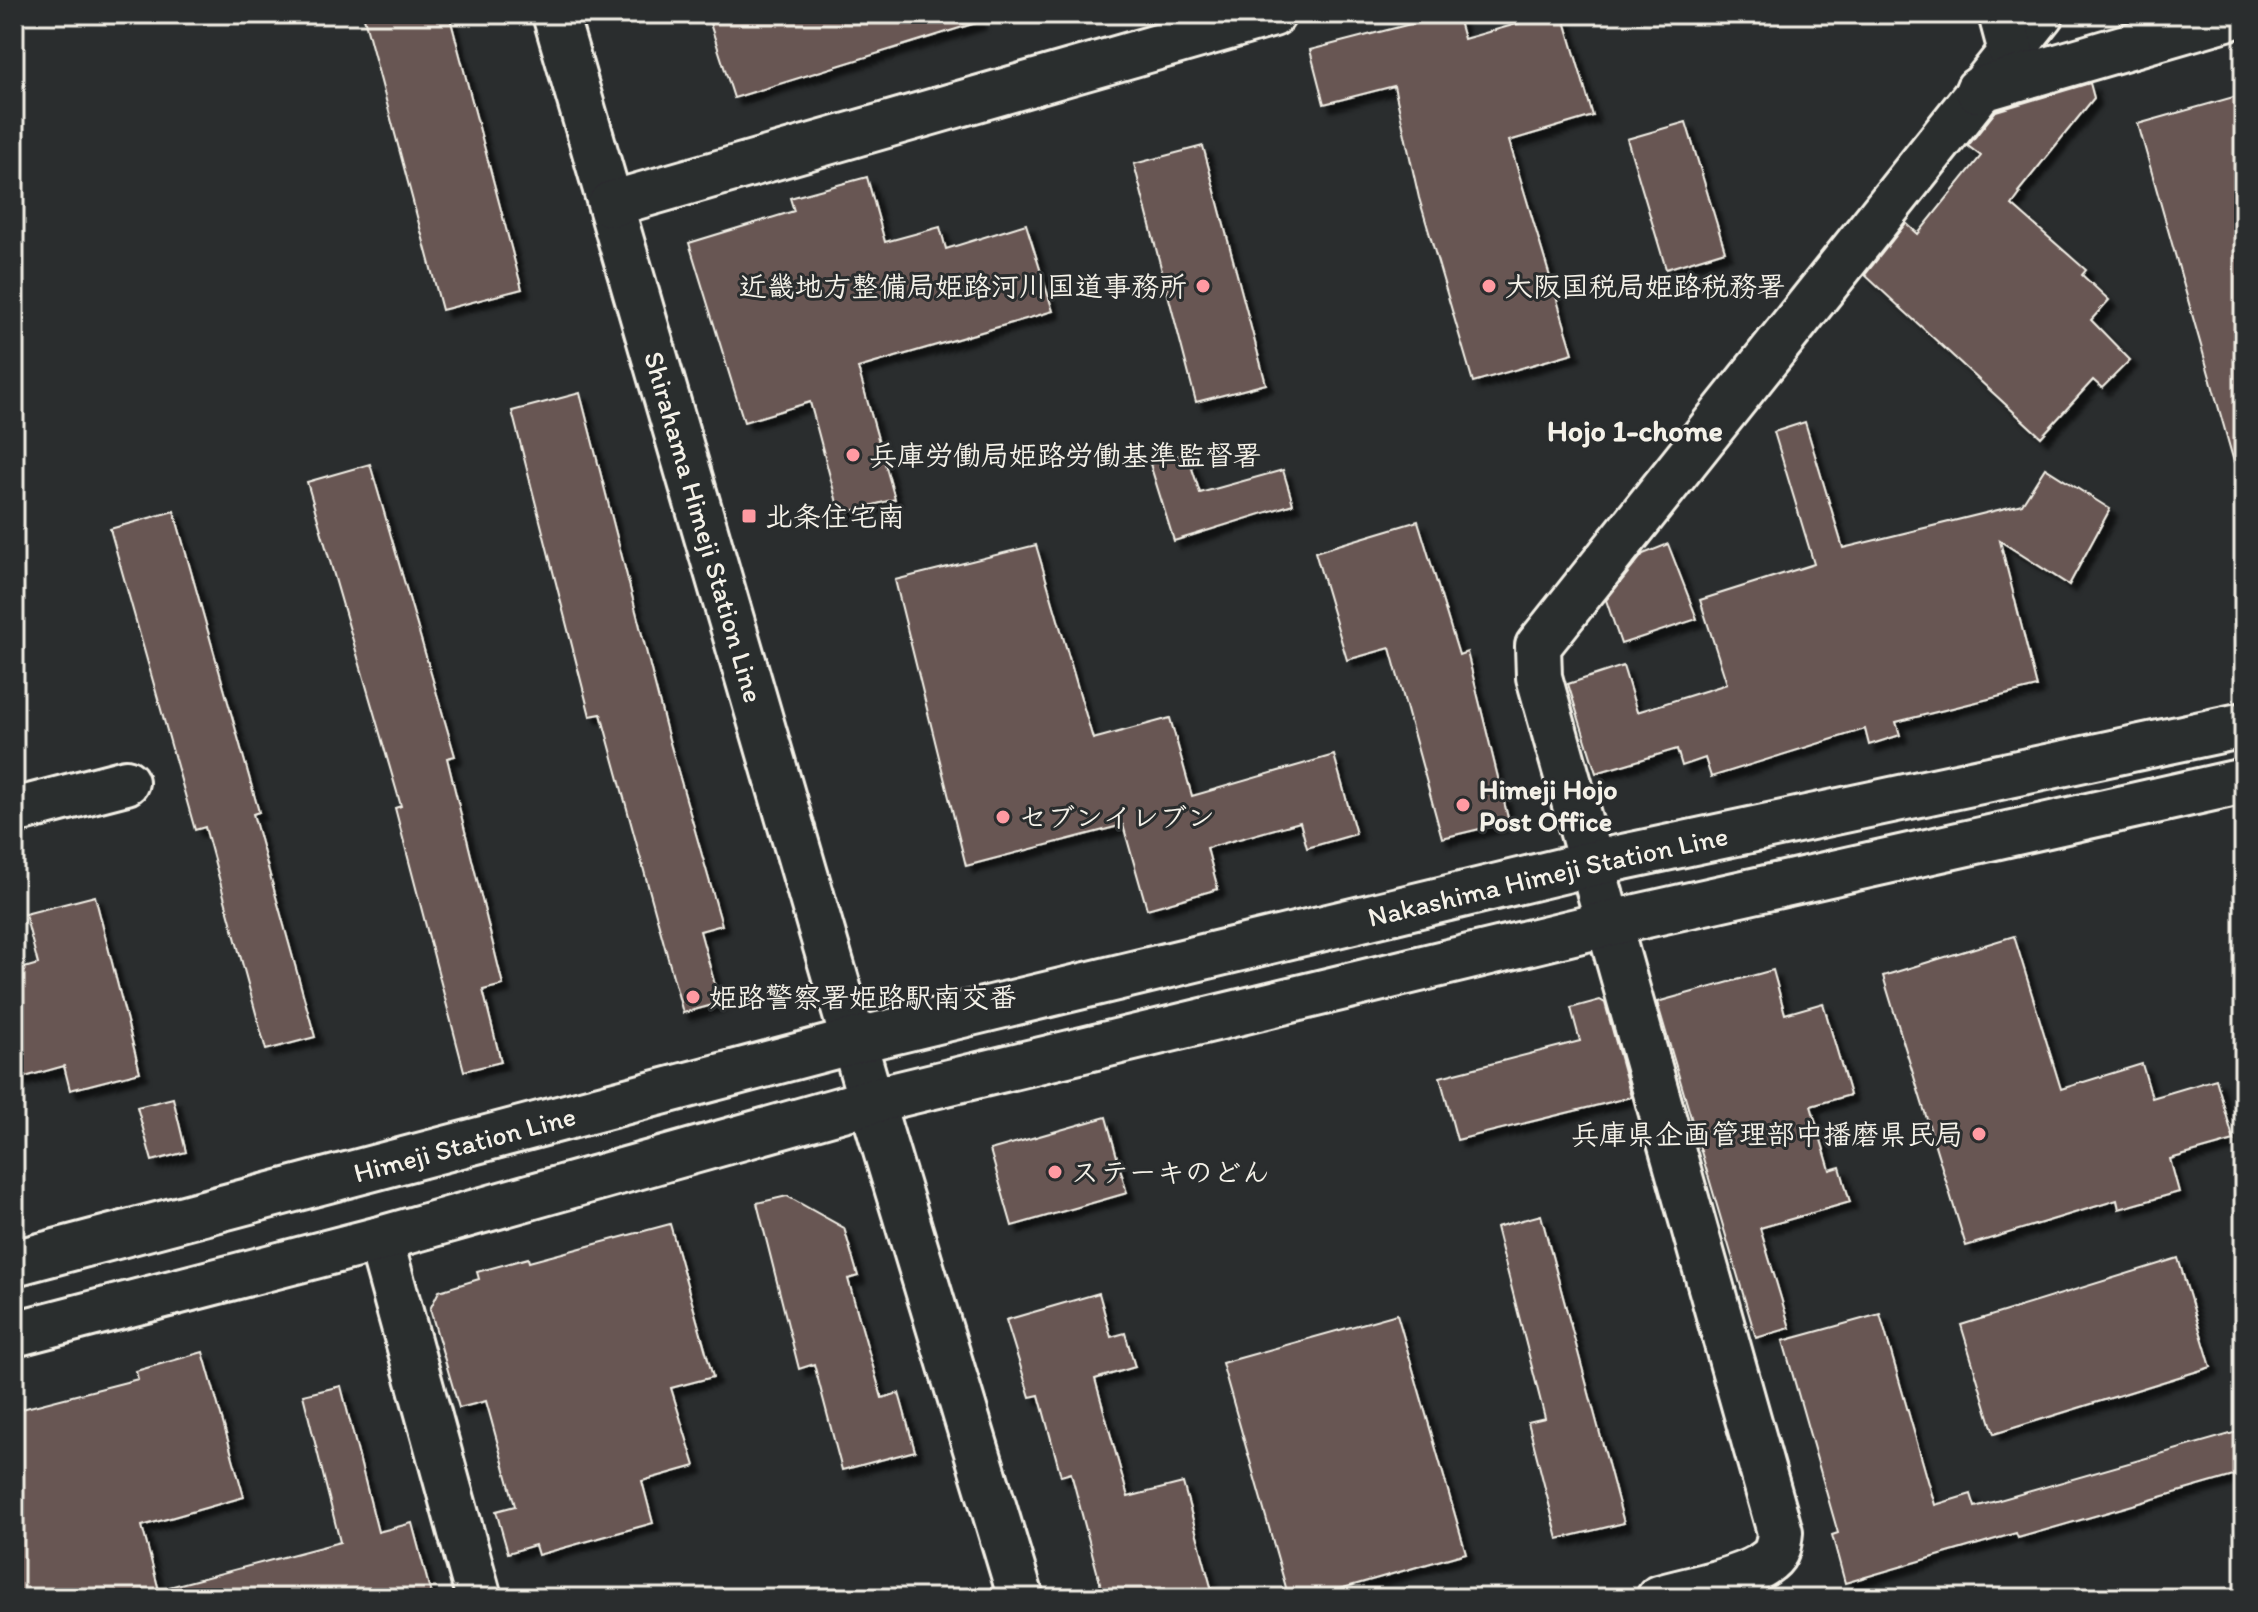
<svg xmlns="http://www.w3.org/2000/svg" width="2258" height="1612" font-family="Itim,'Klee One',sans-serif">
<defs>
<filter id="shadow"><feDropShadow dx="7" dy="7" stdDeviation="2" flood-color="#0009"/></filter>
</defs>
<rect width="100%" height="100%" fill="#2a2d2e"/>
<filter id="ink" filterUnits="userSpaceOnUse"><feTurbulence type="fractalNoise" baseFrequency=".0125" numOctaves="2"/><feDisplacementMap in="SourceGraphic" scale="16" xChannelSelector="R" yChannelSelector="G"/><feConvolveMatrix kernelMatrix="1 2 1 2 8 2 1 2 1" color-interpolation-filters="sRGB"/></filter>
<g filter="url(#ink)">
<!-- building -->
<g fill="#685653" stroke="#f4f1e8" stroke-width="2" filter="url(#shadow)">
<path d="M 363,14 L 449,14 L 522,289 L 442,310 Z"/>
<path d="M 707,14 L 978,14 L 979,22 L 734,98 Z"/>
<path d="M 1449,14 L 1457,14 L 1464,39 L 1551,14 L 1563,14 L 1593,116 L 1509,141 L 1573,353 L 1473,382 L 1419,198 L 1394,86 L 1324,104 L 1310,50 Z"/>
<path d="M 2090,83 L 2094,98 L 2018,192 L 2020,194 L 2012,205 L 2086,270 L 2082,275 L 2109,300 L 2091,320 L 2130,360 L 2102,388 L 2093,380 L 2041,437 L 1865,275 L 1906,223 L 1918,234 L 1981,156 L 1968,146 L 1996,111 Z"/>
<path d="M 2244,94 L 2244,461 L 2234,462 L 2138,124 Z"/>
<path d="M 1686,122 L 1725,251 L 1666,269 L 1627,139 Z"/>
<path d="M 1203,146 L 1266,384 L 1196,402 L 1134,164 Z"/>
<path d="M 867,177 L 885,242 L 940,227 L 946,249 L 1026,224 L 1053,311 L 858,368 L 895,499 L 840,514 L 810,402 L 744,422 L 689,243 L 794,211 L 790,198 Z"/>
<path d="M 580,393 L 668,736 L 722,925 L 700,931 L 720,1003 L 683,1013 L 601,714 L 590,716 L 512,411 Z"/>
<path d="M 1805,422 L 1843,548 L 2022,504 L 2045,468 L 2110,509 L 2069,585 L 2000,541 L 2037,687 L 1896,722 L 1900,735 L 1869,745 L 1865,729 L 1711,777 L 1705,758 L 1682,766 L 1677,749 L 1596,773 L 1568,684 L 1623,666 L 1637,712 L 1727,684 L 1700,600 L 1814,564 L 1774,432 Z"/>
<path d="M 1187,453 L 1200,493 L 1283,470 L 1293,504 L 1174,541 L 1150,464 Z"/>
<path d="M 370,464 L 455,756 L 447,758 L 503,985 L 483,990 L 501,1062 L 464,1071 L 395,808 L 401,806 L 307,482 Z"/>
<path d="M 174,511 L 259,812 L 253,814 L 315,1037 L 266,1050 L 205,827 L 195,830 L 110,529 Z"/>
<path d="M 1418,521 L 1459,655 L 1467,652 L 1509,822 L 1442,838 L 1390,648 L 1347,660 L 1315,552 Z"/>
<path d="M 1668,544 L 1697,619 L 1621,644 L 1606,600 L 1643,554 Z"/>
<path d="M 1036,545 L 1093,739 L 1170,718 L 1192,796 L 1334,755 L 1356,834 L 1307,848 L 1300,822 L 1207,848 L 1218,889 L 1147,909 L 1123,825 L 966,866 L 895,580 Z"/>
<path d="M 95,896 L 140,1072 L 70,1090 L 64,1066 L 14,1080 L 14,971 L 38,964 L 25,914 Z"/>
<path d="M 2014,936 L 2061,1089 L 2142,1064 L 2152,1098 L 2216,1079 L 2234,1141 L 2170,1159 L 2179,1192 L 2119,1209 L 2117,1200 L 1966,1246 L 1883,976 Z"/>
<path d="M 1773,970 L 1785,1014 L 1823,1003 L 1850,1095 L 1811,1106 L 1830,1170 L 1840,1167 L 1850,1202 L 1760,1228 L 1790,1328 L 1756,1338 L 1657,1002 Z"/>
<path d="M 1600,1000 L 1605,1003 L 1631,1097 L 1457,1140 L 1440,1077 L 1580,1041 L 1571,1008 Z"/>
<path d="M 173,1098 L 186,1152 L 152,1161 L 137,1107 Z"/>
<path d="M 1106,1117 L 1127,1193 L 1012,1226 L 990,1150 Z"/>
<path d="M 787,1196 L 844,1228 L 858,1276 L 848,1279 L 882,1398 L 899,1393 L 915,1451 L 842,1470 L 814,1364 L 799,1369 L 757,1203 Z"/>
<path d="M 1541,1215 L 1624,1523 L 1558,1539 L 1528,1422 L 1545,1418 L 1496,1227 Z"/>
<path d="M 670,1224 L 713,1377 L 671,1388 L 695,1466 L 642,1481 L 653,1523 L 538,1555 L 535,1545 L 508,1553 L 496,1511 L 515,1506 L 486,1401 L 459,1408 L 430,1309 L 439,1291 L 479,1279 L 477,1272 L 528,1258 L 529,1262 Z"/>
<path d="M 2178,1258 L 2211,1367 L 1994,1434 L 1961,1325 Z"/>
<path d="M 1099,1293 L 1111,1337 L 1125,1333 L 1135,1367 L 1095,1379 L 1128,1497 L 1183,1483 L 1214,1598 L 1104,1598 L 1071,1473 L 1061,1476 L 1039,1395 L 1030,1397 L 1006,1320 Z"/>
<path d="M 1397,1314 L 1466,1553 L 1308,1598 L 1289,1598 L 1222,1363 Z"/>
<path d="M 1880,1314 L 1935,1505 L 1971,1494 L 1975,1507 L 2244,1430 L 2244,1473 L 2018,1538 L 2016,1533 L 1845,1583 L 1832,1535 L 1838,1533 L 1783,1341 Z"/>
<path d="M 203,1352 L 244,1497 L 142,1526 L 161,1598 L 14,1598 L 14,1411 L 138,1379 L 136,1371 Z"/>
<path d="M 341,1386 L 378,1532 L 412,1523 L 432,1598 L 171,1598 L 169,1587 L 340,1542 L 303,1395 Z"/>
</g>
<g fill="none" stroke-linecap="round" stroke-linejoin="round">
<defs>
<g id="street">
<path d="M 14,811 L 126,782"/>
<path d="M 380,1239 L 479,1598"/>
<path d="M 1659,1598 C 1689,1589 1746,1580 1769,1560 C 1778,1553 1779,1542 1780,1532 L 1539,677 L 1538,646 L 2041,14"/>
</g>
<g id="secondary">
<path id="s1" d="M 555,14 L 871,1101 L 1021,1598"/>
<path d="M 2001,14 L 2011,51"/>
<path d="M 1978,90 L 2240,14"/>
<path d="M 611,204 L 1273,14"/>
<path id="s2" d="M 14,1263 L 854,1041 L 1590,864 L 2244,725"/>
<path d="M 14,1334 L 380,1239 L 871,1101 L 1606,924 L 2244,781"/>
</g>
</defs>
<!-- street casing -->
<use href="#street" stroke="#f4f1e8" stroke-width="50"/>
<!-- secondary casing -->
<use href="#secondary" stroke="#f4f1e8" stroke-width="50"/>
<!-- street -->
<use href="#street" stroke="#2a2d2e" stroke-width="44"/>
<!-- secondary -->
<use href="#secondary" stroke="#2a2d2e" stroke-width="44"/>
</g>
</g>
<!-- markers -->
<g fill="#ff9aa2" stroke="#2a2d2e" stroke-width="3">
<circle cx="1203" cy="286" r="8"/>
<circle cx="1489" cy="286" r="8"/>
<circle cx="853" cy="455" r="8"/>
<rect x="741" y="508" width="16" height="16" rx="4"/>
<circle cx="1463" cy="805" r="8"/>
<circle cx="1003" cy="817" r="8"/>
<circle cx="693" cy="997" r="8"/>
<circle cx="1979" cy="1134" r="8"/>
<circle cx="1055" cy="1172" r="8"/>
</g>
<g text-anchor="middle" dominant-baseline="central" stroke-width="6" stroke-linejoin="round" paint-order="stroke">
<!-- poi labels -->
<g font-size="28" font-weight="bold" fill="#f4f1e8" stroke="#2a2d2e" text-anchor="start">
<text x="1187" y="286" text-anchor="end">近畿地方整備局姫路河川国道事務所</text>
<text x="1505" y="286">大阪国税局姫路税務署</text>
<text x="869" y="455">兵庫労働局姫路労働基準監督署</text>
<text x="765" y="516">北条住宅南</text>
<text x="1479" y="789">Himeji Hojo<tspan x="1479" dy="32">Post Office</tspan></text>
<text x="1019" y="817">セブンイレブン</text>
<text x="709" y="997">姫路警察署姫路駅南交番</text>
<text x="1963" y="1134" text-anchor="end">兵庫県企画管理部中播磨県民局</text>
<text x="1071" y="1172">ステーキのどん</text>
</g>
<!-- street labels -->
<g font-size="28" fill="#f4f1e8" stroke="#2a2d2e">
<text stroke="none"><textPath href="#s1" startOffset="534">Shirahama Himeji Station Line</textPath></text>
<text stroke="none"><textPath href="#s2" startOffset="1582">Nakashima Himeji Station Line</textPath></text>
<text stroke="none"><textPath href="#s2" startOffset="466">Himeji Station Line</textPath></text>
</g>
<!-- neighbourhood labels -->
<g font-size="30" font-weight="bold" fill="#f4f1e8" stroke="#2a2d2e">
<text x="1635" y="430">Hojo 1-chome</text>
</g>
</g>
<!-- margin -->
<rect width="2258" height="1612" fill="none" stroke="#2a2d2e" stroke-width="48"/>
<rect x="24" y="24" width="2210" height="1564" fill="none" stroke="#f4f1e8" stroke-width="3" filter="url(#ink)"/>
</svg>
